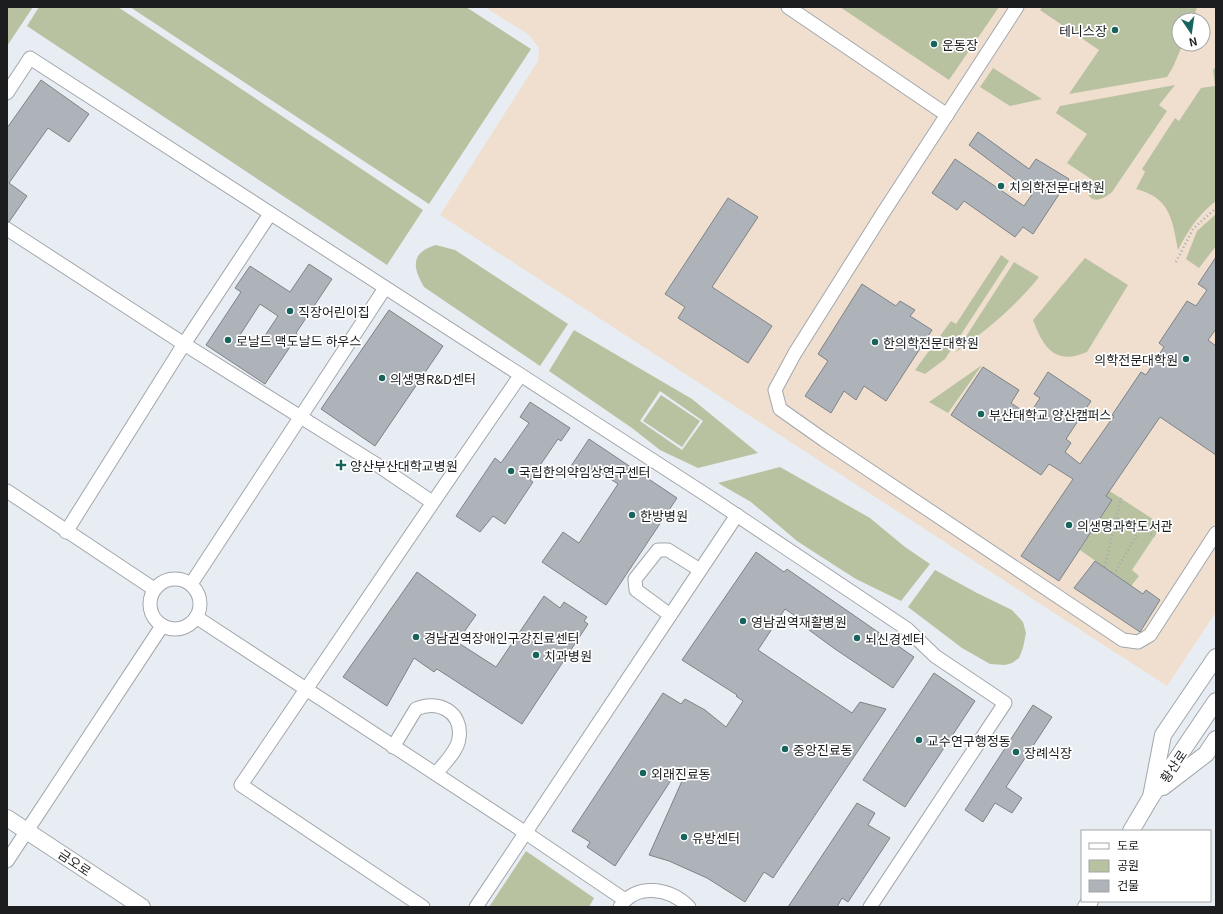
<svg xmlns="http://www.w3.org/2000/svg" width="1223" height="914" font-family="Georgia,'Noto Sans KR',serif">
<rect width="100%" height="100%" fill="#e7edf3"/>
<!-- education -->
<path fill="#f0dfce" fill-rule="evenodd" d="M 485,7 L 1216,7 L 1216,612 L 1167,686 L 440,215 L 538,61 L 539,48 L 529,35 ZM 1179,20 L 1203,20 L 1203,44 L 1179,44 Z"/>
<!-- green -->
<g fill="#b8c2a1" fill-rule="evenodd">
<path d="M 7,7 L 33,7 L 7,46 Z"/>
<path d="M 39,7 L 118,7 L 423,210 L 387,265 L 27,26 Z"/>
<path d="M 130,7 L 466,7 L 531,49 L 429,204 Z"/>
<path d="M 840,7 L 999,7 L 949,80 Z"/>
<path d="M 1042,7 L 1197,7 L 1193,20 L 1179,20 L 1179,44 L 1183,44 L 1173,67 L 1167,77 L 1069,94 L 1099,50 L 1040,10 Z"/>
<path d="M 1216,66 L 1216,201 C 1198,215 1188,230 1178,250 C 1172,218 1170,198 1136,189 L 1145,172 L 1142,169 L 1175,118 L 1179,121 L 1201,88 L 1215,86 L 1213,70 Z"/>
<path d="M 993,68 L 1042,99 L 1010,106 L 980,87 Z"/>
<path d="M 1175,85 L 1159,105 L 1167,111 L 1112,192 C 1104,199 1090,206 1087,190 L 1094,181 L 1067,163 L 1087,134 L 1056,113 L 1060,106 Z"/>
<path d="M 1216,214 L 1216,246 L 1199,268 L 1186,259 L 1197,231 Z"/>
<path d="M 436,245 L 455,250 L 568,324 L 540,366 L 424,287 C 412,267 411,252 436,245 Z"/>
<path d="M 1001,255 L 1009,261 L 945,359 L 925,374 L 915,370 L 951,321 L 956,324 Z"/>
<path d="M 1085,258 L 1128,285 L 1087,352 C 1055,366 1043,347 1033,320 Z"/>
<path d="M 1014,262 L 1039,277 C 1015,307 987,330 956,352 Z"/>
<path d="M 574,330 L 692,399 L 758,453 L 698,468 L 660,450 L 632,428 L 549,371 ZM 660,391 L 703,421 L 682,450 L 640,421 Z"/>
<path d="M 982,365 L 948,413 L 929,402 Z"/>
<path d="M 661,395 L 700,421 L 682,447 L 643,421 Z"/>
<path d="M 780,467 L 870,518 L 905,547 L 930,564 L 901,601 L 856,579 L 834,565 L 797,541 L 751,502 L 718,483 Z"/>
<path d="M 1108,490 L 1162,525 L 1132,570 L 1139,576 L 1131,586 L 1080,550 L 1112,500 L 1104,495 Z"/>
<path d="M 935,570 L 977,593 L 1012,610 L 1023,622 L 1026,633 L 1023,648 L 1019,658 L 1012,663 L 1005,665 L 990,664 L 962,648 L 908,607 Z"/>
<path d="M 526,851 L 594,898 L 589,907 L 489,907 Z"/>
</g>
<!-- building -->
<g fill="#aeb3b9" stroke="#7e8388" fill-rule="evenodd">
<path d="M 41,80 L 89,114 L 69,142 L 48,128 L 9,183 L 27,196 L 9,222 L 7,221 L 7,128 Z"/>
<path d="M 978,132 L 1029,169 L 1036,159 L 1069,179 L 1033,234 L 1023,227 L 1015,237 L 964,201 L 957,210 L 932,193 L 955,159 L 1024,206 L 1033,193 L 969,145 Z"/>
<path d="M 728,198 L 758,217 L 712,287 L 772,326 L 748,363 L 678,318 L 685,307 L 665,294 Z"/>
<path d="M 1216,257 L 1216,329 L 1208,340 L 1216,346 L 1216,455 L 1160,417 L 1106,496 L 1112,500 L 1059,581 L 1021,556 L 1073,479 L 1049,464 L 1041,475 L 951,415 L 983,367 L 1019,390 L 1011,403 L 1029,415 L 1040,398 L 1034,394 L 1048,372 L 1091,401 L 1066,439 L 1071,443 L 1065,452 L 1080,464 L 1114,416 L 1112,415 L 1141,372 L 1146,375 L 1164,347 L 1159,343 L 1187,301 L 1196,306 L 1207,290 L 1198,284 Z"/>
<path d="M 309,264 L 332,279 L 296,333 L 298,335 L 265,384 L 206,345 L 241,292 L 235,288 L 250,266 L 290,292 ZM 260,304 L 278,316 L 258,346 L 240,335 Z"/>
<path d="M 862,284 L 896,306 L 900,301 L 915,310 L 910,316 L 932,330 L 886,401 L 864,386 L 856,400 L 844,391 L 831,413 L 805,396 L 828,361 L 818,354 Z"/>
<path d="M 389,310 L 443,346 L 375,446 L 321,409 Z"/>
<path d="M 530,402 L 570,428 L 561,441 L 558,439 L 530,480 L 533,482 L 505,524 L 493,516 L 480,532 L 456,516 L 495,458 L 501,463 L 529,423 L 520,417 Z"/>
<path d="M 589,439 L 677,498 L 606,605 L 542,562 L 563,532 L 579,543 L 618,484 L 594,468 L 588,477 L 571,466 Z"/>
<path d="M 756,552 L 784,572 L 787,569 L 914,657 L 893,688 L 835,649 L 805,627 L 807,624 L 785,609 L 758,650 L 852,713 L 860,702 L 886,709 L 773,878 L 764,872 L 745,902 L 707,878 L 669,861 L 649,855 L 686,772 L 679,768 L 615,866 L 587,847 L 590,842 L 572,831 L 663,693 L 681,704 L 685,699 L 705,710 L 726,727 L 743,701 L 736,696 L 737,695 L 682,660 Z"/>
<path d="M 1095,561 L 1143,594 L 1146,590 L 1160,600 L 1140,632 L 1074,588 Z"/>
<path d="M 417,572 L 476,615 L 457,642 L 496,667 L 544,596 L 560,608 L 564,602 L 587,617 L 584,621 L 588,624 L 522,724 L 437,669 L 434,672 L 414,658 L 387,706 L 343,677 Z"/>
<path d="M 934,673 L 975,701 L 905,807 L 863,780 Z"/>
<path d="M 1033,705 L 1052,717 L 1006,787 L 1022,798 L 1012,813 L 995,803 L 983,822 L 965,810 Z"/>
<path d="M 857,803 L 875,813 L 868,825 L 890,838 L 848,902 L 842,898 L 837,907 L 788,907 Z"/>
</g>
<g fill="none" stroke-linecap="round" stroke-linejoin="round">
<defs>
<g id="minor">
<path d="M 788,7 L 947,115"/>
<path d="M 1017,7 L 883,213 L 795,353 L 775,390 L 780,409 L 824,440 L 1123,640 L 1138,642 L 1150,635 L 1216,533"/>
<path d="M 7,93 L 30,58 L 711,498 L 907,629 L 935,656 L 1005,703 L 870,907"/>
<path d="M 7,229 L 184,344 L 379,466 L 432,502"/>
<path d="M 7,491 L 154,589"/>
<path d="M 66,532 L 184,344 L 270,214"/>
<circle cx="175" cy="604" r="25"/>
<path d="M 191,584 L 385,288"/>
<path d="M 670,615 L 636,590 L 635,579 L 658,550 L 668,550 L 700,570"/>
<path d="M 196,617 L 526,833 L 625,900"/>
<path d="M 393,747 L 416,709 C 438,699 463,712 459,738 C 458,751 443,764 436,774"/>
<path d="M 7,861 L 162,626"/>
<path d="M 423,907 L 241,785 C 334,649 426,511 520,376"/>
<path d="M 476,907 L 737,515"/>
<path d="M 620,907 C 636,882 670,888 689,907"/>
</g>
<g id="major">
<path d="M 1163,787 L 1206,754 L 1216,739"/>
<path d="M 1151,797 L 1163,735 L 1216,657"/>
<path d="M 7,818 L 142,907"/>
<path d="M 1131,831 L 1151,797 L 1216,701"/>
<path d="M 1086,907 L 1090,901"/>
</g>
</defs>
<!-- minor casing -->
<use href="#minor" stroke="#a2a7ac" stroke-width="15"/>
<!-- major casing -->
<use href="#major" stroke="#a2a7ac" stroke-width="18"/>
<!-- path -->
<g stroke="#a4a8ad" stroke-width="2.5" stroke-dasharray="1 3" stroke-linecap="butt">
<path d="M 1176,262 L 1193,229 L 1216,208"/>
<path d="M 1116,518 L 1121,498"/>
<path d="M 1140,529 L 1155,521"/>
<path d="M 1140,529 L 1155,536"/>
<path d="M 1105,567 L 1116,518 L 1140,529 L 1114,574"/>
</g>
<!-- minor -->
<use href="#minor" stroke="#fff" stroke-width="13"/>
<!-- major -->
<use href="#major" stroke="#fff" stroke-width="16"/>
</g>
<!-- markers -->
<g fill="#18645d" stroke="#fff" stroke-width="1.5">
<circle cx="1115" cy="30" r="4"/>
<circle cx="934" cy="44" r="4"/>
<circle cx="1001" cy="186" r="4"/>
<circle cx="290" cy="311" r="4"/>
<circle cx="228" cy="340" r="4"/>
<circle cx="875" cy="342" r="4"/>
<circle cx="1186" cy="359" r="4"/>
<circle cx="382" cy="378" r="4"/>
<circle cx="981" cy="414" r="4"/>
<path d="M339 459h4v4h4v4h-4v4h-4v-4h-4v-4h4z"/>
<circle cx="511" cy="471" r="4"/>
<circle cx="632" cy="515" r="4"/>
<circle cx="1069" cy="525" r="4"/>
<circle cx="743" cy="621" r="4"/>
<circle cx="416" cy="637" r="4"/>
<circle cx="857" cy="638" r="4"/>
<circle cx="536" cy="655" r="4"/>
<circle cx="919" cy="740" r="4"/>
<circle cx="785" cy="749" r="4"/>
<circle cx="1016" cy="752" r="4"/>
<circle cx="643" cy="773" r="4"/>
<circle cx="684" cy="837" r="4"/>
</g>
<g text-anchor="middle" dominant-baseline="central" stroke-width="3.5" stroke-linejoin="round" paint-order="stroke">
<!-- poi labels -->
<g font-size="13" fill="#1b1d1f" stroke="#fff" text-anchor="start">
<text x="1107" y="30" text-anchor="end">테니스장</text>
<text x="942" y="44">운동장</text>
<text x="1009" y="186">치의학전문대학원</text>
<text x="298" y="311">직장어린이집</text>
<text x="236" y="340">로날드 맥도날드 하우스</text>
<text x="883" y="342">한의학전문대학원</text>
<text x="1178" y="359" text-anchor="end">의학전문대학원</text>
<text x="390" y="378">의생명R&amp;D센터</text>
<text x="989" y="414">부산대학교 양산캠퍼스</text>
<text x="350" y="465">양산부산대학교병원</text>
<text x="519" y="471">국립한의약임상연구센터</text>
<text x="640" y="515">한방병원</text>
<text x="1077" y="525">의생명과학도서관</text>
<text x="751" y="621">영남권역재활병원</text>
<text x="424" y="637">경남권역장애인구강진료센터</text>
<text x="865" y="638">뇌신경센터</text>
<text x="544" y="655">치과병원</text>
<text x="927" y="740">교수연구행정동</text>
<text x="793" y="749">중앙진료동</text>
<text x="1024" y="752">장례식장</text>
<text x="651" y="773">외래진료동</text>
<text x="692" y="837">유방센터</text>
</g>
<!-- street labels -->
<g font-size="13" fill="#1b1d1f" stroke="#fff">
<text transform="translate(1173 766) rotate(-56)">황산로</text>
<text transform="translate(75 862) rotate(34)">금오로</text>
</g>
</g>
<!-- border -->
<rect width="1223" height="914" fill="none" stroke="#1b1d1f" stroke-width="16"/>
<!-- legend -->
<rect x="1081" y="830" width="130" height="72" fill="#ffffff" stroke="#a4a5a5"/>
<rect x="1089" y="843" width="20" height="6" fill="#ffffff" stroke="#a4a5a5"/>
<text x="1117" y="850" font-size="12" fill="#1b1d1f">도로</text>
<rect x="1089" y="860" width="20" height="12" fill="#b8c2a1" stroke="#a4a5a5"/>
<text x="1117" y="870" font-size="12" fill="#1b1d1f">공원</text>
<rect x="1089" y="880" width="20" height="12" fill="#aeb3b9" stroke="#a4a5a5"/>
<text x="1117" y="890" font-size="12" fill="#1b1d1f">건물</text>
<!-- north arrow -->
<g transform="translate(1191 32) rotate(167)"><circle r="19" fill="#ffffff" stroke="#a4a5a5"/>
<path d="M0-3L7 15L0 10L-7 15Z" fill="#18645d"/>
<text y="-6" font-size="11" font-weight="bold" text-anchor="middle" fill="#1b1d1f">N</text>
</g>
</svg>
